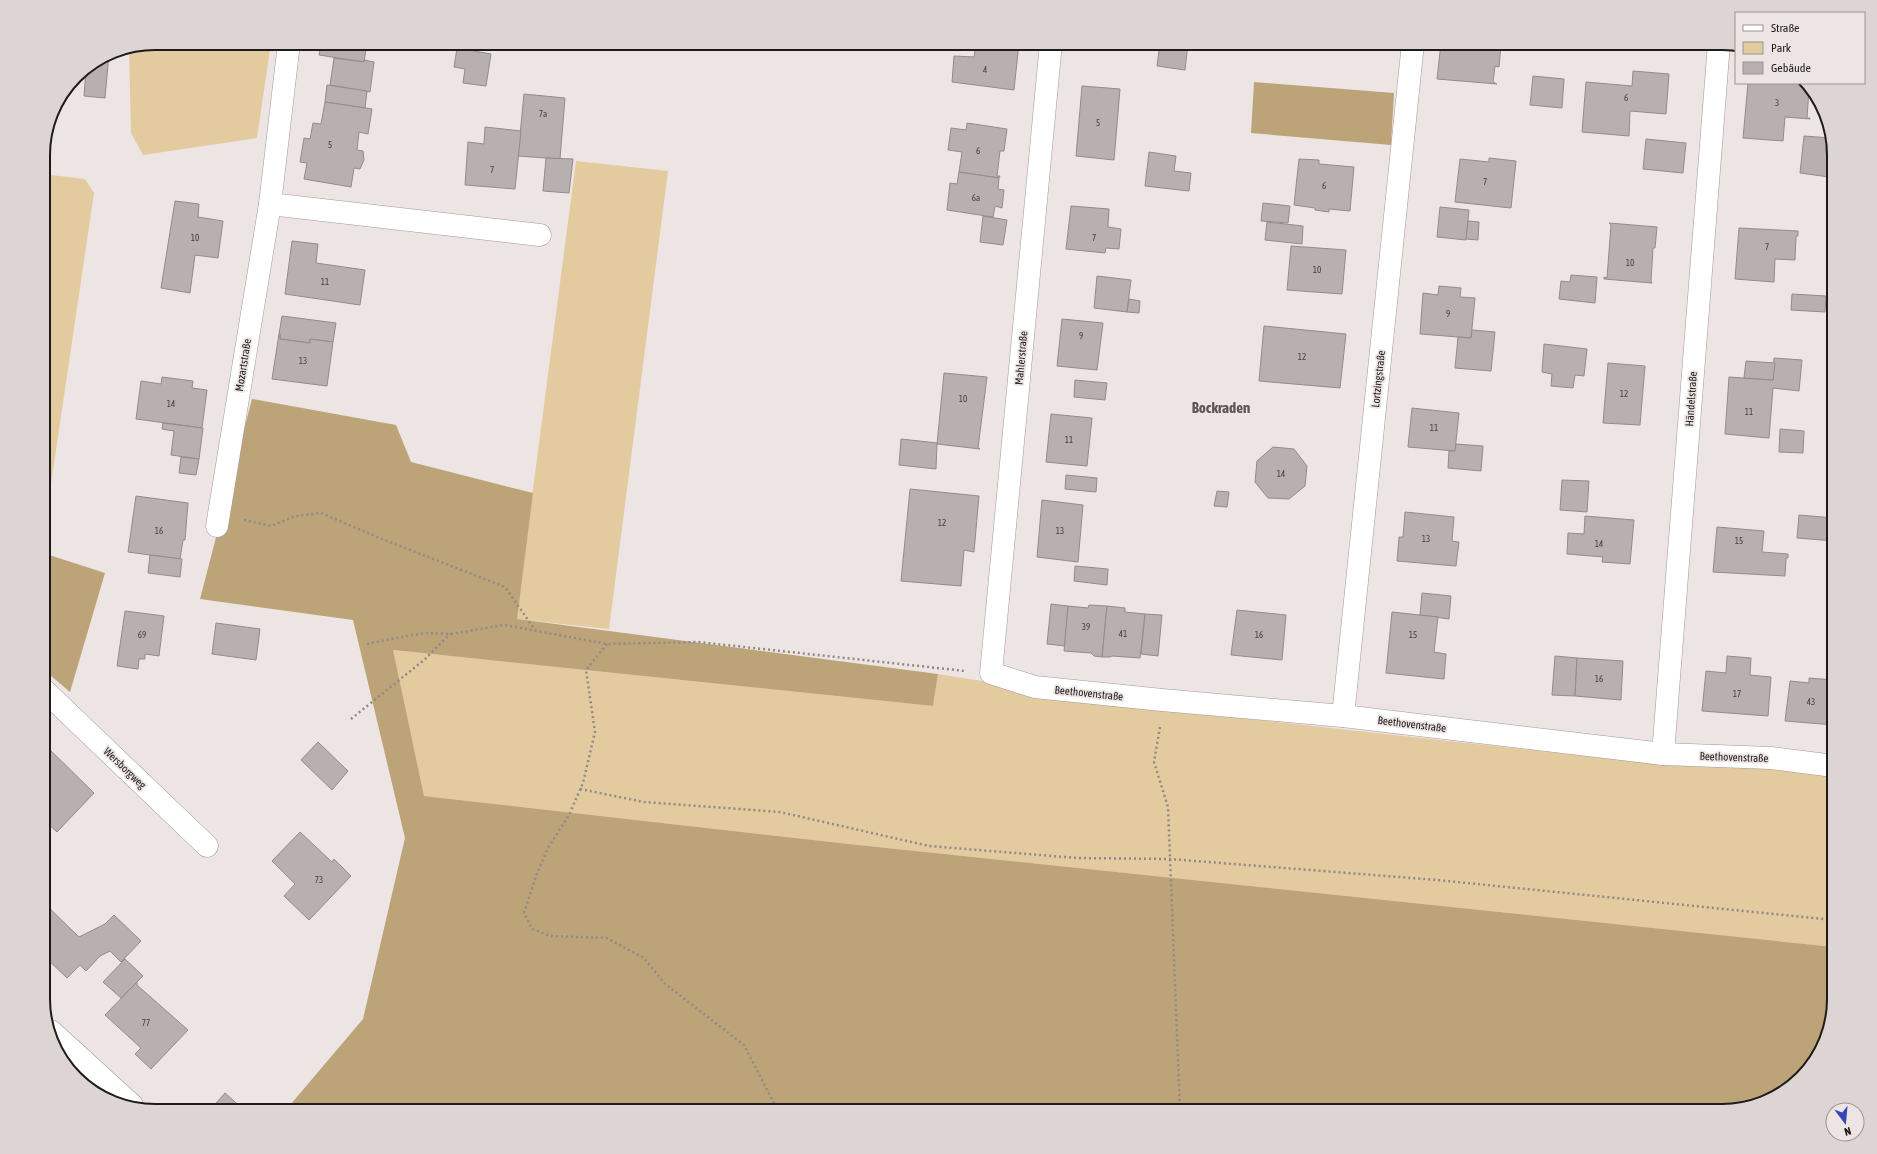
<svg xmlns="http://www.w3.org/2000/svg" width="1877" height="1154" font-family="'Asap Condensed',sans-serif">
<rect width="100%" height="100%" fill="#ede5e3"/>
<!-- green -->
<g fill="#e3cb9f">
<path d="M 155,43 L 271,43 L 257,138 L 143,155 L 131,133 L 129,48 Z"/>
<path d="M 576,161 L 668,171 L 609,629 L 516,619 Z"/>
<path d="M 43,174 L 85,179 L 94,193 L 43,538 Z"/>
<path d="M 392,650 L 933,706 L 938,674 L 988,682 L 1032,695 L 1667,765 L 1775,766 L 1834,774 L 1834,947 L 849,844 L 424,796 Z"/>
</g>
<!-- forest -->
<g fill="#bca478">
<path d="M 1254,82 L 1394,93 L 1391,145 L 1251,133 Z"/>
<path d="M 252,399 L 396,425 L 411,462 L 533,493 L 517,619 L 938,674 L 933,706 L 393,650 L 424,796 L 849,844 L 1834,947 L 1834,999 L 1819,1055 L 1778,1096 L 1722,1111 L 285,1111 L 363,1019 L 405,838 L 353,620 L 200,599 Z"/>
<path d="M 43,553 L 105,573 L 70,692 L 43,669 Z"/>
</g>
<!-- building -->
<g fill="#b7afb0" stroke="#928b8c">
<path d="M 321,43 L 367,43 L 364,62 L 319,55 Z"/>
<path d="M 976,43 L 1019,43 L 1014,90 L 952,82 L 954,56 L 974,57 Z"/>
<path d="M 1160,43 L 1188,43 L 1185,70 L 1157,66 Z"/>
<path d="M 1441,43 L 1501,44 L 1499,67 L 1495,66 L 1493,82 L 1497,84 L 1437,79 Z"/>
<path d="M 457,48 L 491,54 L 486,86 L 463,83 L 465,69 L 454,67 Z"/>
<path d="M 109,54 L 105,98 L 84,96 L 86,69 Z"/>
<path d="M 334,58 L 364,62 L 364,60 L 374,62 L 370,92 L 330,85 Z"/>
<path d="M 1633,71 L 1669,74 L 1666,114 L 1630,111 L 1629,136 L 1582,132 L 1586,82 L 1632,86 Z"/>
<path d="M 1533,76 L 1564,79 L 1562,108 L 1530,105 Z"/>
<path d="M 1748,83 L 1803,83 L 1809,89 L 1807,118 L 1810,118 L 1810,119 L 1785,117 L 1783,141 L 1743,138 Z"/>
<path d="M 327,85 L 367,91 L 365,108 L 325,102 Z"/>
<path d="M 1082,86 L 1120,89 L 1114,160 L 1076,156 Z"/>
<path d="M 524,94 L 565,98 L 560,159 L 518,156 Z"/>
<path d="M 325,102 L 372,109 L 368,134 L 359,132 L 357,150 L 363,151 L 364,160 L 360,169 L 354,168 L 351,187 L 304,179 L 307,163 L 300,162 L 304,138 L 310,139 L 313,123 L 321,124 Z"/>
<path d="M 967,123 L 1007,129 L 1004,151 L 1000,151 L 997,176 L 1000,176 L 999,178 L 959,172 L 962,152 L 948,150 L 951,128 L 966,130 Z"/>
<path d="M 485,127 L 521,131 L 515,189 L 465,185 L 468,142 L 484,144 Z"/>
<path d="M 1804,136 L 1831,138 L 1832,143 L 1829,177 L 1800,173 Z"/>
<path d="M 1646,139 L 1686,143 L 1683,173 L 1643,169 Z"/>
<path d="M 1149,152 L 1176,156 L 1174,171 L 1191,173 L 1189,191 L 1145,186 Z"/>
<path d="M 546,158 L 573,159 L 569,193 L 543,191 Z"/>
<path d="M 1489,158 L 1516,161 L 1511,208 L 1455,202 L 1460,159 L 1489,162 Z"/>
<path d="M 1299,159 L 1319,160 L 1319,164 L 1354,167 L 1350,211 L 1329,209 L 1329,212 L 1315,210 L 1315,208 L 1294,205 Z"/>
<path d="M 959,172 L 999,178 L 998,189 L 1004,190 L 1002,208 L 995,206 L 993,217 L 947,210 L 950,183 L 957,184 Z"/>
<path d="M 175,201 L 199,204 L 198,217 L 223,221 L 218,258 L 195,255 L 190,293 L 161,288 Z"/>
<path d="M 1263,203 L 1290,206 L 1288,223 L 1261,221 Z"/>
<path d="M 1071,206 L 1109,209 L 1108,227 L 1121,229 L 1119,249 L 1106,248 L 1105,253 L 1066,249 Z"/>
<path d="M 1440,207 L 1469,210 L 1466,240 L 1437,237 Z"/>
<path d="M 983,216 L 1007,220 L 1003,245 L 980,242 Z"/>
<path d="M 1468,221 L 1479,222 L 1478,240 L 1466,239 Z"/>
<path d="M 1267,222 L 1303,226 L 1302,244 L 1265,240 Z"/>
<path d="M 1609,223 L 1657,227 L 1655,248 L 1653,248 L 1651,281 L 1652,283 L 1604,279 L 1604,277 L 1607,278 L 1611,225 Z"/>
<path d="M 1739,228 L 1798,231 L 1798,236 L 1796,236 L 1795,260 L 1775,259 L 1774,282 L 1735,279 Z"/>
<path d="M 292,241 L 318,244 L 316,263 L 365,270 L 360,305 L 285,294 Z"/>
<path d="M 1291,246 L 1346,250 L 1342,294 L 1287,290 Z"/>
<path d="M 1571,275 L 1597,277 L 1595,303 L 1559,299 L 1561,281 L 1570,282 Z"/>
<path d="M 1097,276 L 1131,280 L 1127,312 L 1094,308 Z"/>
<path d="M 1439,286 L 1461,288 L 1460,297 L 1475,298 L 1471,338 L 1420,334 L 1423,293 L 1438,295 Z"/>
<path d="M 1792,294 L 1826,296 L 1825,312 L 1791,310 Z"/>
<path d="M 1129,299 L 1140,301 L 1139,313 L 1127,312 Z"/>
<path d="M 282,316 L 336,323 L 333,342 L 310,339 L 310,343 L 280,339 L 280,334 L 279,334 Z"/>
<path d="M 1062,319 L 1103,323 L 1097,370 L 1057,366 Z"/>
<path d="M 1264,326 L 1346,334 L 1340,388 L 1259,381 Z"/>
<path d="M 1472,330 L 1495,332 L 1491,371 L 1455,368 L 1458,337 L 1471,338 Z"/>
<path d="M 279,334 L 280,334 L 280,339 L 310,343 L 310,339 L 333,342 L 327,386 L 272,379 Z"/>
<path d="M 1544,344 L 1587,349 L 1584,376 L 1575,375 L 1573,388 L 1551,386 L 1552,374 L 1542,372 Z"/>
<path d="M 1774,358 L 1802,360 L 1799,391 L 1773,388 L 1769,438 L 1725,434 L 1729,377 L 1773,380 Z"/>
<path d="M 1746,361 L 1775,363 L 1773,380 L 1744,378 Z"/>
<path d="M 1608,363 L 1645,366 L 1640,425 L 1603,423 Z"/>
<path d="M 944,373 L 987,377 L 978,448 L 980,449 L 937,444 Z"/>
<path d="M 162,377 L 193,381 L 192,388 L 207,390 L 202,428 L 136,419 L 141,381 L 161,384 Z"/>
<path d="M 1075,380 L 1107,383 L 1105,400 L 1074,397 Z"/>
<path d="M 1412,408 L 1459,413 L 1455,451 L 1408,447 Z"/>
<path d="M 1051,414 L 1092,418 L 1087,466 L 1046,462 Z"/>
<path d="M 163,423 L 203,428 L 199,459 L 171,455 L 174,431 L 162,429 Z"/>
<path d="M 1780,429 L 1804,431 L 1803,453 L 1779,452 Z"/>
<path d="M 901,439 L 937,443 L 936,469 L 899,465 Z"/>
<path d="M 1456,444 L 1483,446 L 1481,471 L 1448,468 L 1449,451 L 1455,451 Z"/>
<path d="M 1273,447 L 1294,449 L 1307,466 L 1305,486 L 1289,499 L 1268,498 L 1255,482 L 1257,461 Z"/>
<path d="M 181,457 L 199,459 L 196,475 L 179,473 Z"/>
<path d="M 1066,475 L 1097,478 L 1096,492 L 1065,489 Z"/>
<path d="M 1562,480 L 1589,481 L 1587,512 L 1560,510 Z"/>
<path d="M 910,489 L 979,496 L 974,552 L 964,550 L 961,586 L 901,581 Z"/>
<path d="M 1217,491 L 1229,492 L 1227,507 L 1214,506 Z"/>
<path d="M 136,496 L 188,503 L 185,540 L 183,540 L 180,559 L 128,552 Z"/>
<path d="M 1042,500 L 1083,505 L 1078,562 L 1037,557 Z"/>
<path d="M 1405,512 L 1454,517 L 1452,541 L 1459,542 L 1456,566 L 1397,561 L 1399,537 L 1403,537 Z"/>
<path d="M 1799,515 L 1834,518 L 1834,541 L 1797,538 Z"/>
<path d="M 1585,516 L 1634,520 L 1630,564 L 1602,562 L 1603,557 L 1567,554 L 1568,533 L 1584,534 Z"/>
<path d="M 1717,527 L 1764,531 L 1762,552 L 1788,554 L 1788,558 L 1786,558 L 1785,576 L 1713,572 Z"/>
<path d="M 150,555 L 182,559 L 180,577 L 148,573 Z"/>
<path d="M 1075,566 L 1108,569 L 1107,585 L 1074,581 Z"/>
<path d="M 1422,593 L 1451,596 L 1449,619 L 1420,615 Z"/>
<path d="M 1051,604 L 1068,606 L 1065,646 L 1047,644 Z"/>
<path d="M 1089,605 L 1107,606 L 1102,657 L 1094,656 L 1091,653 L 1064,651 L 1068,606 L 1088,608 Z"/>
<path d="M 1107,606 L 1125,608 L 1125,612 L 1145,614 L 1140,658 L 1112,656 L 1110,657 L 1102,657 Z"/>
<path d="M 1237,610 L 1286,615 L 1282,660 L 1231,655 Z"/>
<path d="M 125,611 L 164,616 L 159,656 L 145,654 L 145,659 L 139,659 L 138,669 L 117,666 Z"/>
<path d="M 1392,612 L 1438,617 L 1434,652 L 1446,654 L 1444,679 L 1386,673 Z"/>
<path d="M 1145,614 L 1162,615 L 1158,656 L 1141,654 Z"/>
<path d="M 216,623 L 260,629 L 256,660 L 212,654 Z"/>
<path d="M 1555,656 L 1577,658 L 1575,696 L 1552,695 Z"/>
<path d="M 1727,656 L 1751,658 L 1750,675 L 1771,677 L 1768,716 L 1702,711 L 1706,671 L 1726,673 Z"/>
<path d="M 1577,658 L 1623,661 L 1621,700 L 1575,696 Z"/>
<path d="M 1809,678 L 1834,680 L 1834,725 L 1785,721 L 1790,681 L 1809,683 Z"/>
<path d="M 318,742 L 348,771 L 332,790 L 301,760 Z"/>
<path d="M 43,743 L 94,793 L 57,832 L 43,819 Z"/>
<path d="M 300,832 L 332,862 L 334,859 L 351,876 L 309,920 L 284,896 L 295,884 L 272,861 Z"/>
<path d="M 43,902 L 79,937 L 105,924 L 114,915 L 141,941 L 121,962 L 110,951 L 100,956 L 86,971 L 80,965 L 67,978 L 43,955 Z"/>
<path d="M 125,959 L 143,976 L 121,998 L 103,982 Z"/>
<path d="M 137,982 L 137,985 L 188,1030 L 151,1069 L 135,1054 L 141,1048 L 105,1015 Z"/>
<path d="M 225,1093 L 245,1111 L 209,1111 Z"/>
</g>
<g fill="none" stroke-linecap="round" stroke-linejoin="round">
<defs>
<g id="street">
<path d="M 1051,43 L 991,673 L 1035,687 L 1162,700 L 1343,716 L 1663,754 L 1771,758 L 1834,766"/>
<path d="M 270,204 L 540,235"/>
<path d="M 217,526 L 270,204 L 289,43"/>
<path d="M 43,689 L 207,846"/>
<path d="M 1343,716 L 1413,43"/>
<path d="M 1663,754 L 1719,43"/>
<path d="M 51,1031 L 132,1105"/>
</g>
</defs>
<!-- street casing -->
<use href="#street" stroke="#a09997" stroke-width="23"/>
<!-- path -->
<g stroke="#8f8988" stroke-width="2.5" stroke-dasharray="2 3" stroke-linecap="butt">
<path d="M 244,520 L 271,526 L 296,516 L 321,513 L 382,539 L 505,587 L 535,630"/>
<path d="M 367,644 L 401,637 L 425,633 L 451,634 L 504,625 L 607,644 L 698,642 L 965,671"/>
<path d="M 607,644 L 586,670 L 595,732 L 583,783 L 569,815 L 548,848 L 536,876 L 524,913 L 532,929 L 550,936 L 607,938 L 644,958 L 664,983 L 744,1045 L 778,1111"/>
<path d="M 351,719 L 424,660 L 450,634"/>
<path d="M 1160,727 L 1154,762 L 1168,807 L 1180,1111"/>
<path d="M 580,789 L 644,802 L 780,812 L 929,846 L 1077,858 L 1170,859 L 1437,880 L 1834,920"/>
</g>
<!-- street -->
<use href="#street" stroke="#fff" stroke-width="22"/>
</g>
<g text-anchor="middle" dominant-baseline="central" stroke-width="3.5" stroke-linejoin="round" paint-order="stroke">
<!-- number labels -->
<g font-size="9" fill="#444040">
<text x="985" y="70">4</text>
<text x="1626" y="98">6</text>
<text x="1777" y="103">3</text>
<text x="543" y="114">7a</text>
<text x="1098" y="123">5</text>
<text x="330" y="145">5</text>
<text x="978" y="151">6</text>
<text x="492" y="170">7</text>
<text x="1485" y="182">7</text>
<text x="1324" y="186">6</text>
<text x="976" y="198">6a</text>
<text x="195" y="238">10</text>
<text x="1094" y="238">7</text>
<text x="1767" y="247">7</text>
<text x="1630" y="263">10</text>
<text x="1317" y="270">10</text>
<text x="325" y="282">11</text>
<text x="1448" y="314">9</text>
<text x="1081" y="336">9</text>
<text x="1302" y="357">12</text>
<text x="303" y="361">13</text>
<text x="1624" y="394">12</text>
<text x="963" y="399">10</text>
<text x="171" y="404">14</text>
<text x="1749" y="412">11</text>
<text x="1434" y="428">11</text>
<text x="1069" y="440">11</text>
<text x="1281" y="474">14</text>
<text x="942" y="523">12</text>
<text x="159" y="531">16</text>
<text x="1060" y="531">13</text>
<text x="1426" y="539">13</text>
<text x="1739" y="541">15</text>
<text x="1599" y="544">14</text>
<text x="1086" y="627">39</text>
<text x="1123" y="634">41</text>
<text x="142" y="635">69</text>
<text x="1259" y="635">16</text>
<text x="1413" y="635">15</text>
<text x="1599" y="679">16</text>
<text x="1737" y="694">17</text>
<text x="1811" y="702">43</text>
<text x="319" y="880">73</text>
<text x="146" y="1023">77</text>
</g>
<!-- street labels -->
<g font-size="11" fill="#1e1b1a" stroke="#ede5e3">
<text transform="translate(1021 358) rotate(-85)">Mahlerstraße</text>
<text transform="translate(243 365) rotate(-81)">Mozartstraße</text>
<text transform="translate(1378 379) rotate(-84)">Lortzingstraße</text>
<text transform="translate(1691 399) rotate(-86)">Händelstraße</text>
<text transform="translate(1089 693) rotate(6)">Beethovenstraße</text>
<text transform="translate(1412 724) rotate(7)">Beethovenstraße</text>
<text transform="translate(1734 757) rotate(2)">Beethovenstraße</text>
<text transform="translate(125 768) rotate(44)">Wersborgweg</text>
</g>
<!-- district labels -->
<g font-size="15" font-weight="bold" fill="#5b5553" stroke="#ede5e3">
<text x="1221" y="407">Bockraden</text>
</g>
</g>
<!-- crop -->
<path d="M0 0H1877V1154H0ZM155 50H1722A105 105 0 0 1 1827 155V999A105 105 0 0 1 1722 1104H155A105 105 0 0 1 50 999V155A105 105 0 0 1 155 50Z" fill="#dcd5d3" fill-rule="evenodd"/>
<path fill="none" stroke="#1e1b1a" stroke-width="2" d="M155 50H1722A105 105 0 0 1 1827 155V999A105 105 0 0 1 1722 1104H155A105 105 0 0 1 50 999V155A105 105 0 0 1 155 50Z"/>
<!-- legend -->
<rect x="1735" y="12" width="130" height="72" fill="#ede5e3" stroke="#9a9493"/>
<rect x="1743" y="25" width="20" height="6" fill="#ffffff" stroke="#9a9493"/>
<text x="1771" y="32" font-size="12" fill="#1e1b1a">Straße</text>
<rect x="1743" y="42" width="20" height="12" fill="#e3cb9f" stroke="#9a9493"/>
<text x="1771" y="52" font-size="12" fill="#1e1b1a">Park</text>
<rect x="1743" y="62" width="20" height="12" fill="#b7afb0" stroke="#9a9493"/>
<text x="1771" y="72" font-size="12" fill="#1e1b1a">Gebäude</text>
<!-- north arrow -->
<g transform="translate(1845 1122) rotate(164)"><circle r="19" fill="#ede5e3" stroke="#9a9493"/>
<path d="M0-3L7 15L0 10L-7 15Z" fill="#3447b9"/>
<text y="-6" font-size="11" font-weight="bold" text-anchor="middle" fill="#1e1b1a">N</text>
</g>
</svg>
